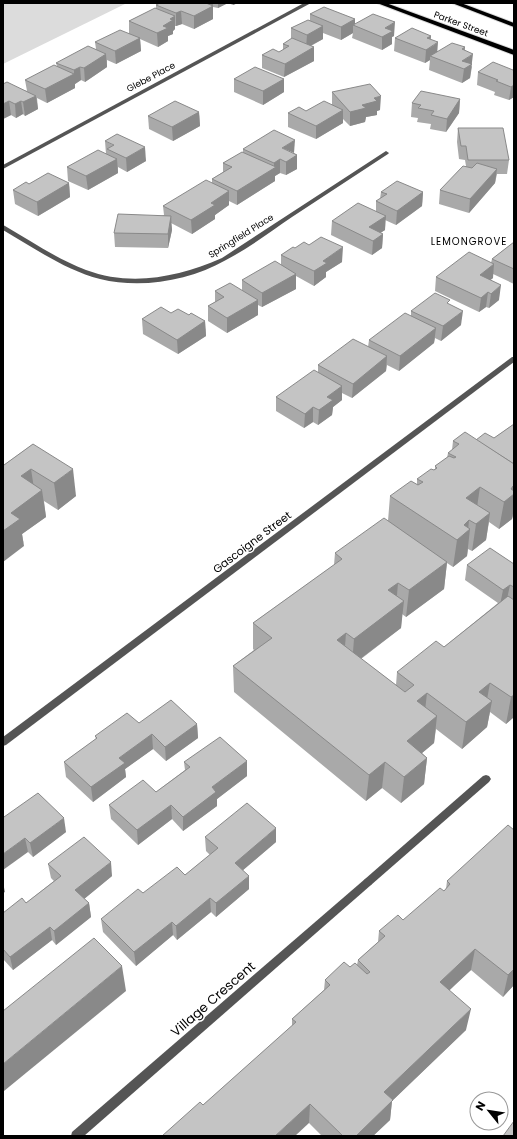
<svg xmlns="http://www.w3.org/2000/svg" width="517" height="1139" font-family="Poppins,sans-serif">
<rect width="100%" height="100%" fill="#fff"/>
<!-- green -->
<path fill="#dcdcdc" d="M 3,3 L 127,3 L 3,64 Z"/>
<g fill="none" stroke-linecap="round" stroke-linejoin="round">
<defs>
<g id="trunk">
<path d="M 377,3 L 386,3 L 514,50 L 514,55 Z"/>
<path d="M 452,3 L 461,3 L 514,23 L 514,27 Z"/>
</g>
</defs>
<!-- trunk casing -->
<use href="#trunk" stroke="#dbdbdb" stroke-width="2"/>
<!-- service -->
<path fill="#555" fill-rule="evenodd" d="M 486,775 L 489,776 L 491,779 L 489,782 L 371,885 L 368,886 L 365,885 L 363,882 L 365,879 L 483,776 Z"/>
<!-- minor -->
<g fill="#555" fill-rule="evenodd">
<path d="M 304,3 L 311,3 L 3,169 L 3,165 Z"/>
<path d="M 386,151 L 389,153 L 388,154 C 356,175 324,196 292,217 C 270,232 249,248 226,260 C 189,281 141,289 100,279 C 65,270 34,248 3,230 L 3,225 L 5,226 C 31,241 57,259 86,270 C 132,287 178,277 222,258 Z"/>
<path d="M 512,357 L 514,357 L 514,362 L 6,745 L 3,746 L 3,737 Z"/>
<path d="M 368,878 L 371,879 L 373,882 L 371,885 L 84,1136 L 71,1136 L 72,1132 L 365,879 Z"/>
</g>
<!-- trunk -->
<use href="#trunk" fill="#000" fill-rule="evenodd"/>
</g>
<!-- wall -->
<g fill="#a9a9a9">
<path d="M 160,3 L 238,3 L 233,5 L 228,3 L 218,8 L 213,7 L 213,19 L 194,29 L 182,24 L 176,26 L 175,26 L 175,29 L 173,31 L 173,34 L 168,36 L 168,41 L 158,47 L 140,39 L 141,51 L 116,64 L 107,60 L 107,67 L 85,82 L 81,80 L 75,84 L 75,88 L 47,103 L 37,98 L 38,109 L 25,116 L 23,114 L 16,118 L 11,115 L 3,119 L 3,84 L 27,91 L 25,80 L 57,66 L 56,63 L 96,49 L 95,42 L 129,33 L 129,21 L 156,8 L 156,5 Z"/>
<path d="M 310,14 L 355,19 L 355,24 L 394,36 L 392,37 L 392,44 L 382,50 L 352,38 L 353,33 L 341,40 L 323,33 L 323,39 L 311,46 L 314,47 L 314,61 L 284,77 L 262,68 L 262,55 L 279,52 L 283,50 L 283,44 L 291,39 L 291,28 L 310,20 Z"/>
<path d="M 431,36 L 430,39 L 437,52 L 465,50 L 472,67 L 470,78 L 462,83 L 429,70 L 430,60 L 425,63 L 394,51 L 395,38 Z"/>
<path d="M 513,70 L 514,70 L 514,97 L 509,100 L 494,95 L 495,92 L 477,85 L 478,72 Z"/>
<path d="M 234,79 L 284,79 L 284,92 L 263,105 L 234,92 Z"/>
<path d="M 332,92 L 380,110 L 377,111 L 377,115 L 366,117 L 365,122 L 350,126 L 343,119 L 343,123 L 316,139 L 288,127 L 288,113 L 306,111 L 332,104 Z"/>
<path d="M 460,99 L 459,113 L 446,132 L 430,129 L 431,124 L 417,122 L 418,118 L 411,117 L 412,103 Z"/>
<path d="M 199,112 L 200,126 L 173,141 L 149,129 L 148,116 Z"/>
<path d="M 458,128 L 509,160 L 507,174 L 497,174 L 495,183 L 469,213 L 439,204 L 440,190 L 466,166 L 465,160 L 459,159 L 457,142 Z"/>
<path d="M 105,141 L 146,161 L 127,172 L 118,167 L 118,173 L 88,190 L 68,181 L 67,167 L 106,154 Z"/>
<path d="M 243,149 L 294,153 L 297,155 L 297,169 L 286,175 L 280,173 L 275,176 L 275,181 L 237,205 L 229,201 L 229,205 L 215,215 L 215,219 L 192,234 L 171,223 L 172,230 L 168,248 L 115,247 L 114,233 L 164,215 L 163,206 L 212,183 L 212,179 L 223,172 L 223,163 L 243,152 Z"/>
<path d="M 69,183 L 70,197 L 38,216 L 15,204 L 13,190 L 29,184 Z"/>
<path d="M 381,192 L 423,192 L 422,206 L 396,225 L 385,220 L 385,230 L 380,233 L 383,234 L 382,248 L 372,255 L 331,235 L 332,221 L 376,211 L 376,201 L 380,199 Z"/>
<path d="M 514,242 L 514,284 L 493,274 L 493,278 L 490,280 L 499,300 L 489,308 L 486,307 L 479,312 L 435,291 L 436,277 L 491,263 L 492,259 Z"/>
<path d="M 295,248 L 342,262 L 326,272 L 326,277 L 314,286 L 296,276 L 296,289 L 262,307 L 258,305 L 258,315 L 227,333 L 208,321 L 208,306 L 215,302 L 215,291 L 242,290 L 242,280 L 281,265 L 281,255 Z"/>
<path d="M 449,304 L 461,325 L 441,341 L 435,338 L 434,343 L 399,371 L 387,365 L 386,371 L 352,398 L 342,393 L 342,400 L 333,407 L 332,415 L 318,425 L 313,422 L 304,428 L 276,411 L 276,397 L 318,372 L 318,365 L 368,347 L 369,340 L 411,316 L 411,311 Z"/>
<path d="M 171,313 L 189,315 L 205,321 L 206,336 L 178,354 L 143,334 L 142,319 Z"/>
<path d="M 514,424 L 514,516 L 513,516 L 512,519 L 499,529 L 489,522 L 486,540 L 472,551 L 468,549 L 467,556 L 453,567 L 447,563 L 444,589 L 406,617 L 402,614 L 401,628 L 361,659 L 396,685 L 397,672 L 444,647 L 498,603 L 465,580 L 467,565 L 514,564 L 514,717 L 506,724 L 490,712 L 487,727 L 462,749 L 436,729 L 434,743 L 422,753 L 427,758 L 424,784 L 401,803 L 382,788 L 366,801 L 234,692 L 233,666 L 254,650 L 253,649 L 253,623 L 334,565 L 335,553 L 388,521 L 390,496 L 417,484 L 417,479 L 435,469 L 435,466 L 447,458 L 448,453 L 452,450 L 453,441 L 494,438 Z"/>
<path d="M 33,444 L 76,496 L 58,510 L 44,501 L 46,517 L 22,534 L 24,546 L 4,465 Z"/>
<path d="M 139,723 L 197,724 L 198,738 L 166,761 L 153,749 L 125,769 L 126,777 L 93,802 L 66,777 L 64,762 L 96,739 L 95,736 Z"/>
<path d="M 247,761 L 247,776 L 217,799 L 217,806 L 183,831 L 172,819 L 138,845 L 111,819 L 109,805 L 156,792 L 185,770 L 184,762 Z"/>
<path d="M 4,817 L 66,832 L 33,857 L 28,852 Z"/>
<path d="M 514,826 L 514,985 L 503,997 L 471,970 L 449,990 L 466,1030 L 392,1101 L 390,1120 L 373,1136 L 322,1136 L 309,1123 L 203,1105 L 292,1026 L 292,1019 L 324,990 L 325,980 L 350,967 L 357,965 L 358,960 L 378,942 L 379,931 L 403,920 L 444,891 L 446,889 L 447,881 L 513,829 Z"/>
<path d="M 205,837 L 276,842 L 243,870 L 249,889 L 216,917 L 211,912 L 177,940 L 173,935 L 136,966 L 103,932 L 101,919 L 143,893 L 185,875 L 210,855 L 206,851 Z"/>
<path d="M 48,864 L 112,876 L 84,899 L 89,903 L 91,917 L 56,945 L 52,940 L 13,970 L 3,959 L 3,913 L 26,903 L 54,881 L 51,878 Z"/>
</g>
<!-- shaded-wall -->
<g fill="#898989">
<path d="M 208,3 L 213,3 L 213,19 L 194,29 L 194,16 L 208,8 Z"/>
<path d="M 218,3 L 228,3 L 218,8 Z"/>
<path d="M 233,3 L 238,3 L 233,5 Z"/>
<path d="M 181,11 L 182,24 L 176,26 L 176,13 Z"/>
<path d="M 175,16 L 175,29 L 173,31 L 173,34 L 168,36 L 168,41 L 158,47 L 157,33 L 163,26 L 170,19 Z"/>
<path d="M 355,19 L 355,26 L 353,25 L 353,33 L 341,40 L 341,27 Z"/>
<path d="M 395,22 L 394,36 L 392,37 L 392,44 L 382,50 L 382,37 L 385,28 Z"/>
<path d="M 323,26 L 323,39 L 306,48 L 307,35 Z"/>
<path d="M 431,36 L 430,48 L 438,42 L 437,56 L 430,56 L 430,60 L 425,63 L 427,38 Z"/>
<path d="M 140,38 L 141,51 L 116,64 L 115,51 Z"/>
<path d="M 314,47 L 314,61 L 284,77 L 285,64 Z"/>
<path d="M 465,47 L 464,60 L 473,54 L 470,78 L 462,83 L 464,69 L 462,49 Z"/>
<path d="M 106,54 L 107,67 L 85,82 L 84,68 Z"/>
<path d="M 80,67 L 81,80 L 75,84 L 75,88 L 47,103 L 45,89 L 74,74 L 74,70 Z"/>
<path d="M 284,79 L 284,92 L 263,105 L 263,91 Z"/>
<path d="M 514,85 L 514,97 L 509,100 L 511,87 Z"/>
<path d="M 36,96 L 38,109 L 25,116 L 23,102 Z"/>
<path d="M 381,96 L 380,110 L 377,111 L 377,115 L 366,117 L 365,122 L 350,126 L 350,112 L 374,98 Z"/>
<path d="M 460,99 L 459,113 L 446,132 L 447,119 Z"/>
<path d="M 9,101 L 11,115 L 3,119 L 3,104 Z"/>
<path d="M 21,101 L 23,114 L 16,118 L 15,104 Z"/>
<path d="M 343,110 L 343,123 L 316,139 L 316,126 Z"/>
<path d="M 199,112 L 200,126 L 173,141 L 172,127 Z"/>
<path d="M 295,140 L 294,153 L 282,148 Z"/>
<path d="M 145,147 L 146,161 L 127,172 L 126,158 Z"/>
<path d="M 297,155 L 297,169 L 286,175 L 286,162 Z"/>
<path d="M 117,159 L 118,173 L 88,190 L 86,176 Z"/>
<path d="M 280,159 L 280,173 L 275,176 L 275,181 L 237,205 L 237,191 L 274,168 L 274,163 Z"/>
<path d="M 497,169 L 495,183 L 469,213 L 470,199 Z"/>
<path d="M 69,183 L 70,197 L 38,216 L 37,202 Z"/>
<path d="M 229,191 L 229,205 L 215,215 L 215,219 L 192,234 L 191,220 L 211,203 Z"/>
<path d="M 423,192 L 422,206 L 396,225 L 397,211 Z"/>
<path d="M 171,216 L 172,230 L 168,248 L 168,234 Z"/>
<path d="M 386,216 L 385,230 L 371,239 L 369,227 Z"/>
<path d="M 383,234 L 382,248 L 372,255 L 373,241 Z"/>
<path d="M 343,247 L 342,262 L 326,272 L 326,277 L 314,286 L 314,271 L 323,261 Z"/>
<path d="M 494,264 L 493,278 L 478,290 L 480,275 Z"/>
<path d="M 296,274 L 296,289 L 262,307 L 262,293 Z"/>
<path d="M 501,285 L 499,300 L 489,308 L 491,294 Z"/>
<path d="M 488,292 L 486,307 L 479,312 L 481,298 Z"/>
<path d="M 258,300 L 258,315 L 227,333 L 227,318 Z"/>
<path d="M 463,311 L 461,325 L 441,341 L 443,326 Z"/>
<path d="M 205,321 L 206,336 L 178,354 L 177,340 Z"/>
<path d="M 436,328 L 434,343 L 399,371 L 400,356 Z"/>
<path d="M 387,356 L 386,371 L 352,398 L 353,384 Z"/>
<path d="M 342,386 L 342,400 L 333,407 L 332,415 L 318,425 L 319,410 L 327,397 Z"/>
<path d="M 313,407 L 313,422 L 304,428 L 305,414 Z"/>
<path d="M 31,469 L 35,495 L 42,490 L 46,517 L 22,534 L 24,546 L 3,562 L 3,531 L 11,513 L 21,476 Z"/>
<path d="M 73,469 L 76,496 L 58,510 L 54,483 Z"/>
<path d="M 513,486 L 512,496 L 514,494 L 514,508 L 512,519 L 499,529 L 504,502 L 511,489 Z"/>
<path d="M 480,487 L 476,514 L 466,498 Z"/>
<path d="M 490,513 L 486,540 L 472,551 L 476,524 Z"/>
<path d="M 469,520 L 468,531 L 470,529 L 467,556 L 453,567 L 457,540 L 464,525 Z"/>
<path d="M 447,562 L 444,589 L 406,617 L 409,590 Z"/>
<path d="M 398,583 L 396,607 L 404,601 L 401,628 L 352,665 L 354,639 L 388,590 Z"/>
<path d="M 510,585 L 507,599 L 500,605 L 503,590 Z"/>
<path d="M 346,633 L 344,660 L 337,640 Z"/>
<path d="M 490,683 L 486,705 L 492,701 L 487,727 L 462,749 L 466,722 L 479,692 Z"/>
<path d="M 427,693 L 424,720 L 417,701 Z"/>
<path d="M 514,695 L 514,717 L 506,724 L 511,697 Z"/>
<path d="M 437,716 L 434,743 L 404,768 L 407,741 Z"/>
<path d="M 197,724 L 198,738 L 166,761 L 165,747 Z"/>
<path d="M 152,734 L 153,749 L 125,769 L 126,777 L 93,802 L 91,787 L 119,758 Z"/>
<path d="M 427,758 L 424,784 L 401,803 L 404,777 Z"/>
<path d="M 247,761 L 247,776 L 217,799 L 217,806 L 183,831 L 183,817 L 212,787 Z"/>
<path d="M 385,762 L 382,788 L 366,801 L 369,775 Z"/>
<path d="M 171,805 L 172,819 L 138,845 L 137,830 Z"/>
<path d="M 64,818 L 66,832 L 33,857 L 30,843 Z"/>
<path d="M 276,828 L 276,842 L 235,877 L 235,863 Z"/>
<path d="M 25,838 L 28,852 L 3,870 L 3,854 Z"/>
<path d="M 111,862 L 112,876 L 78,904 L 75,890 Z"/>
<path d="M 249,876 L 249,889 L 216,917 L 216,903 Z"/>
<path d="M 3,883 L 5,892 L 3,893 Z"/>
<path d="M 210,898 L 211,912 L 177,940 L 176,926 Z"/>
<path d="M 89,903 L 91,917 L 56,945 L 54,931 Z"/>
<path d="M 172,922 L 173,935 L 136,966 L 134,952 Z"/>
<path d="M 50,927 L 52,940 L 13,970 L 10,957 Z"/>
<path d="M 475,949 L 471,970 L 436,1003 L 440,982 Z"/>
<path d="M 122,966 L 126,991 L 4,1091 L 3,1087 L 3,1064 Z"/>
<path d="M 514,969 L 514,985 L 503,997 L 508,975 Z"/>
<path d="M 471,1009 L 466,1030 L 392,1101 L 390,1120 L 373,1136 L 356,1136 L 384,1092 Z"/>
<path d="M 310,1104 L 309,1123 L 295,1136 L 275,1136 Z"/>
</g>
<!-- building -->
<g fill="#c4c4c4" stroke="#898989">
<path d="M 160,3 L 206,3 L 213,6 L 194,16 L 181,11 L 176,13 L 156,5 Z"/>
<path d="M 324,7 L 355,19 L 341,27 L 310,14 Z"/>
<path d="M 155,8 L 175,16 L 170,19 L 173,20 L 163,26 L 168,28 L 157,33 L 129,21 Z"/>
<path d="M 373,14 L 395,22 L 385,28 L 393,31 L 382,37 L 353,25 Z"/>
<path d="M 308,20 L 323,26 L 307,35 L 291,28 Z"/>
<path d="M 412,28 L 431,36 L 427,38 L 438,42 L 426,50 L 395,38 Z"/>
<path d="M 120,30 L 140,38 L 115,51 L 95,42 Z"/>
<path d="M 292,38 L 314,47 L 285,64 L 262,55 L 273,49 L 279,52 L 289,46 L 283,44 Z"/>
<path d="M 452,43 L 465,47 L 462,49 L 473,54 L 462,61 L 472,64 L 464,69 L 430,56 Z"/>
<path d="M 88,46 L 106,54 L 84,68 L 80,67 L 74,70 L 56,63 Z"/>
<path d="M 493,62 L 513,70 L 514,70 L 514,85 L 511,87 L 496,81 L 498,80 L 478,72 Z"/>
<path d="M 54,65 L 74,74 L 45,89 L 25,80 Z"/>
<path d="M 255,67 L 284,79 L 263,91 L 234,79 Z"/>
<path d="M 7,82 L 36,96 L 23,102 L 21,101 L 15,104 L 9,101 L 3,104 L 3,90 L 4,89 L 3,89 L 3,84 Z"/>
<path d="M 370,84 L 381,96 L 374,98 L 377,101 L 362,105 L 366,108 L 350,112 L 332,92 Z"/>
<path d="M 421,91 L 460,99 L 447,119 L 431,115 L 434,111 L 418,108 L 421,105 L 412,103 Z"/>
<path d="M 175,101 L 199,112 L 172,127 L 148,116 Z"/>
<path d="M 324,101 L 343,110 L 316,126 L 288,113 L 299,107 L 306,111 Z"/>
<path d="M 458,128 L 503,128 L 509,160 L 468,160 L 466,146 L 461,146 Z"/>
<path d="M 274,130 L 295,140 L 282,148 L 297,155 L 286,162 L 280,159 L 274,163 L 243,149 Z"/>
<path d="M 117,134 L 145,147 L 126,158 L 107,149 L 114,145 L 105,141 Z"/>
<path d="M 98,150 L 117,159 L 86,176 L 67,167 Z"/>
<path d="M 242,152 L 276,167 L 237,191 L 212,179 L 232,167 L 223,163 Z"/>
<path d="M 477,163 L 497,169 L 470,199 L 440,190 L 463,166 L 472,168 Z"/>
<path d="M 48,173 L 69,183 L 37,202 L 13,190 L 26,182 L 29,184 Z"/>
<path d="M 206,180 L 229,191 L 211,203 L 215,205 L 191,220 L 163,206 Z"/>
<path d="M 397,181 L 423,192 L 397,211 L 376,201 L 387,194 L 381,192 Z"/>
<path d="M 358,203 L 386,216 L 369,227 L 383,234 L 373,241 L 332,221 Z"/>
<path d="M 118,214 L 171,216 L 168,234 L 114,233 Z"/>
<path d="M 321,237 L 343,247 L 323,261 L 327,263 L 314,271 L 281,255 L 293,247 L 295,248 L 304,242 L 309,245 Z"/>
<path d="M 514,242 L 514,269 L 492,259 Z"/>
<path d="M 469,252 L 494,264 L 480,275 L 501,285 L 491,294 L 488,292 L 481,298 L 436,277 Z"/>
<path d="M 275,261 L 296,274 L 262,293 L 242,280 Z"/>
<path d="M 230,283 L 258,300 L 227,318 L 208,306 L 224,297 L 215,291 Z"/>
<path d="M 435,293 L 450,300 L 447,303 L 463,311 L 443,326 L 411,311 Z"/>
<path d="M 161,307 L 171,313 L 178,309 L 189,315 L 191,313 L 205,321 L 177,340 L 142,319 Z"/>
<path d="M 405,313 L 436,328 L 400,356 L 369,340 Z"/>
<path d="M 353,339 L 387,356 L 353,384 L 318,365 Z"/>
<path d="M 314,370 L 342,386 L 327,397 L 333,400 L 319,410 L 313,407 L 305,414 L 276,397 Z"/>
<path d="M 514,424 L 514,464 L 476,440 L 485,433 L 494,438 Z"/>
<path d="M 465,432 L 514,464 L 514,487 L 513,486 L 511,489 L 514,491 L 514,494 L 504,502 L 480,487 L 466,498 L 490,513 L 476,524 L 469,520 L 464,525 L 470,529 L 457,540 L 390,496 L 411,481 L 418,485 L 423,482 L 417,479 L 431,469 L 434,470 L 437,468 L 435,466 L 449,456 L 454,458 L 456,457 L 448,453 L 459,444 L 453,441 Z"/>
<path d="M 33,444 L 73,469 L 54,483 L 31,469 L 21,476 L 42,490 L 11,513 L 20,519 L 3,531 L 3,464 L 4,465 Z"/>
<path d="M 384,518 L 447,562 L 409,590 L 398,583 L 388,590 L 404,601 L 354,639 L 346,633 L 337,640 L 405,692 L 414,685 L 397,672 L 436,641 L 444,647 L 508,596 L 514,600 L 514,695 L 511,697 L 490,683 L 479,692 L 492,701 L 466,722 L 427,693 L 417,701 L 437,716 L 407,741 L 427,758 L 404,777 L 385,762 L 369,775 L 233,666 L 272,638 L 253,623 L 342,559 L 335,553 Z"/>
<path d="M 490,548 L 514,564 L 514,587 L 510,585 L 503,590 L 467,565 Z"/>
<path d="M 171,700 L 197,724 L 165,747 L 152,734 L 119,758 L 125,763 L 91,787 L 64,762 L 97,738 L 95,736 L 127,713 L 139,723 Z"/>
<path d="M 220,737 L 247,761 L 212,787 L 216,792 L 183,817 L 171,805 L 137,830 L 109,805 L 143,780 L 156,792 L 190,767 L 184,762 Z"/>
<path d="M 38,793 L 64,818 L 30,843 L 25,838 L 3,854 L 3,815 L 4,817 Z"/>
<path d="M 247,803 L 276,828 L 235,863 L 249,876 L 216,903 L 210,898 L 176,926 L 172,922 L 134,952 L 101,919 L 138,889 L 143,893 L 177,867 L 185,875 L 218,848 L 205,837 Z"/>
<path d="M 508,825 L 514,830 L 514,969 L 508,975 L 475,949 L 440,982 L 471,1009 L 384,1092 L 393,1100 L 356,1136 L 343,1136 L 310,1104 L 275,1136 L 162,1136 L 200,1102 L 203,1105 L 296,1022 L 292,1019 L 330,985 L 325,980 L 344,962 L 350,967 L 355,963 L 367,974 L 370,972 L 358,960 L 385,936 L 379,931 L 398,915 L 403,920 L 440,888 L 444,891 L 450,884 L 447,881 Z"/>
<path d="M 84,837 L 111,862 L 75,890 L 89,903 L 54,931 L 50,927 L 10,957 L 3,949 L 3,913 L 22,898 L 26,903 L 61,876 L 48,864 Z"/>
<path d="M 94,938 L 122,966 L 3,1064 L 3,1011 Z"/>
<path d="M 514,1121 L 514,1136 L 503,1136 Z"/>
</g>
<g text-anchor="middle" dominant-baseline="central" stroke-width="3" stroke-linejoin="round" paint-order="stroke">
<!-- far-street labels -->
<g font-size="9" fill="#000" stroke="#fff">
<text transform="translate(461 24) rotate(20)">Parker Street</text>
<text transform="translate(151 77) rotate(-28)">Glebe Place</text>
<text transform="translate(241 236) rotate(-32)">Springfield Place</text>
</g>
<!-- far-neighbourhood labels -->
<g font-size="10" letter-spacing="1" fill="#000" stroke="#fff">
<text x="469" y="241">LEMONGROVE</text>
</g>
<!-- street labels -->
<g font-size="11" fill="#000" stroke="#fff">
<text transform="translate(252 542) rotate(-37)">Gascoigne Street</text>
</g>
<!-- near-street labels -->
<g font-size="13" fill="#000" stroke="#fff">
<text transform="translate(213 999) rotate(-41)">Village Crescent</text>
</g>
</g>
<!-- border -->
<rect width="517" height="1139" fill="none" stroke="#000000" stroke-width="8"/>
<!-- north arrow -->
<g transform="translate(489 1111) rotate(300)"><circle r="19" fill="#ffffff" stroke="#999999"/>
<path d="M0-3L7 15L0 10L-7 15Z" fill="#000000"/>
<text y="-6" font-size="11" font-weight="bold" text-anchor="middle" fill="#000000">N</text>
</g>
</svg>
